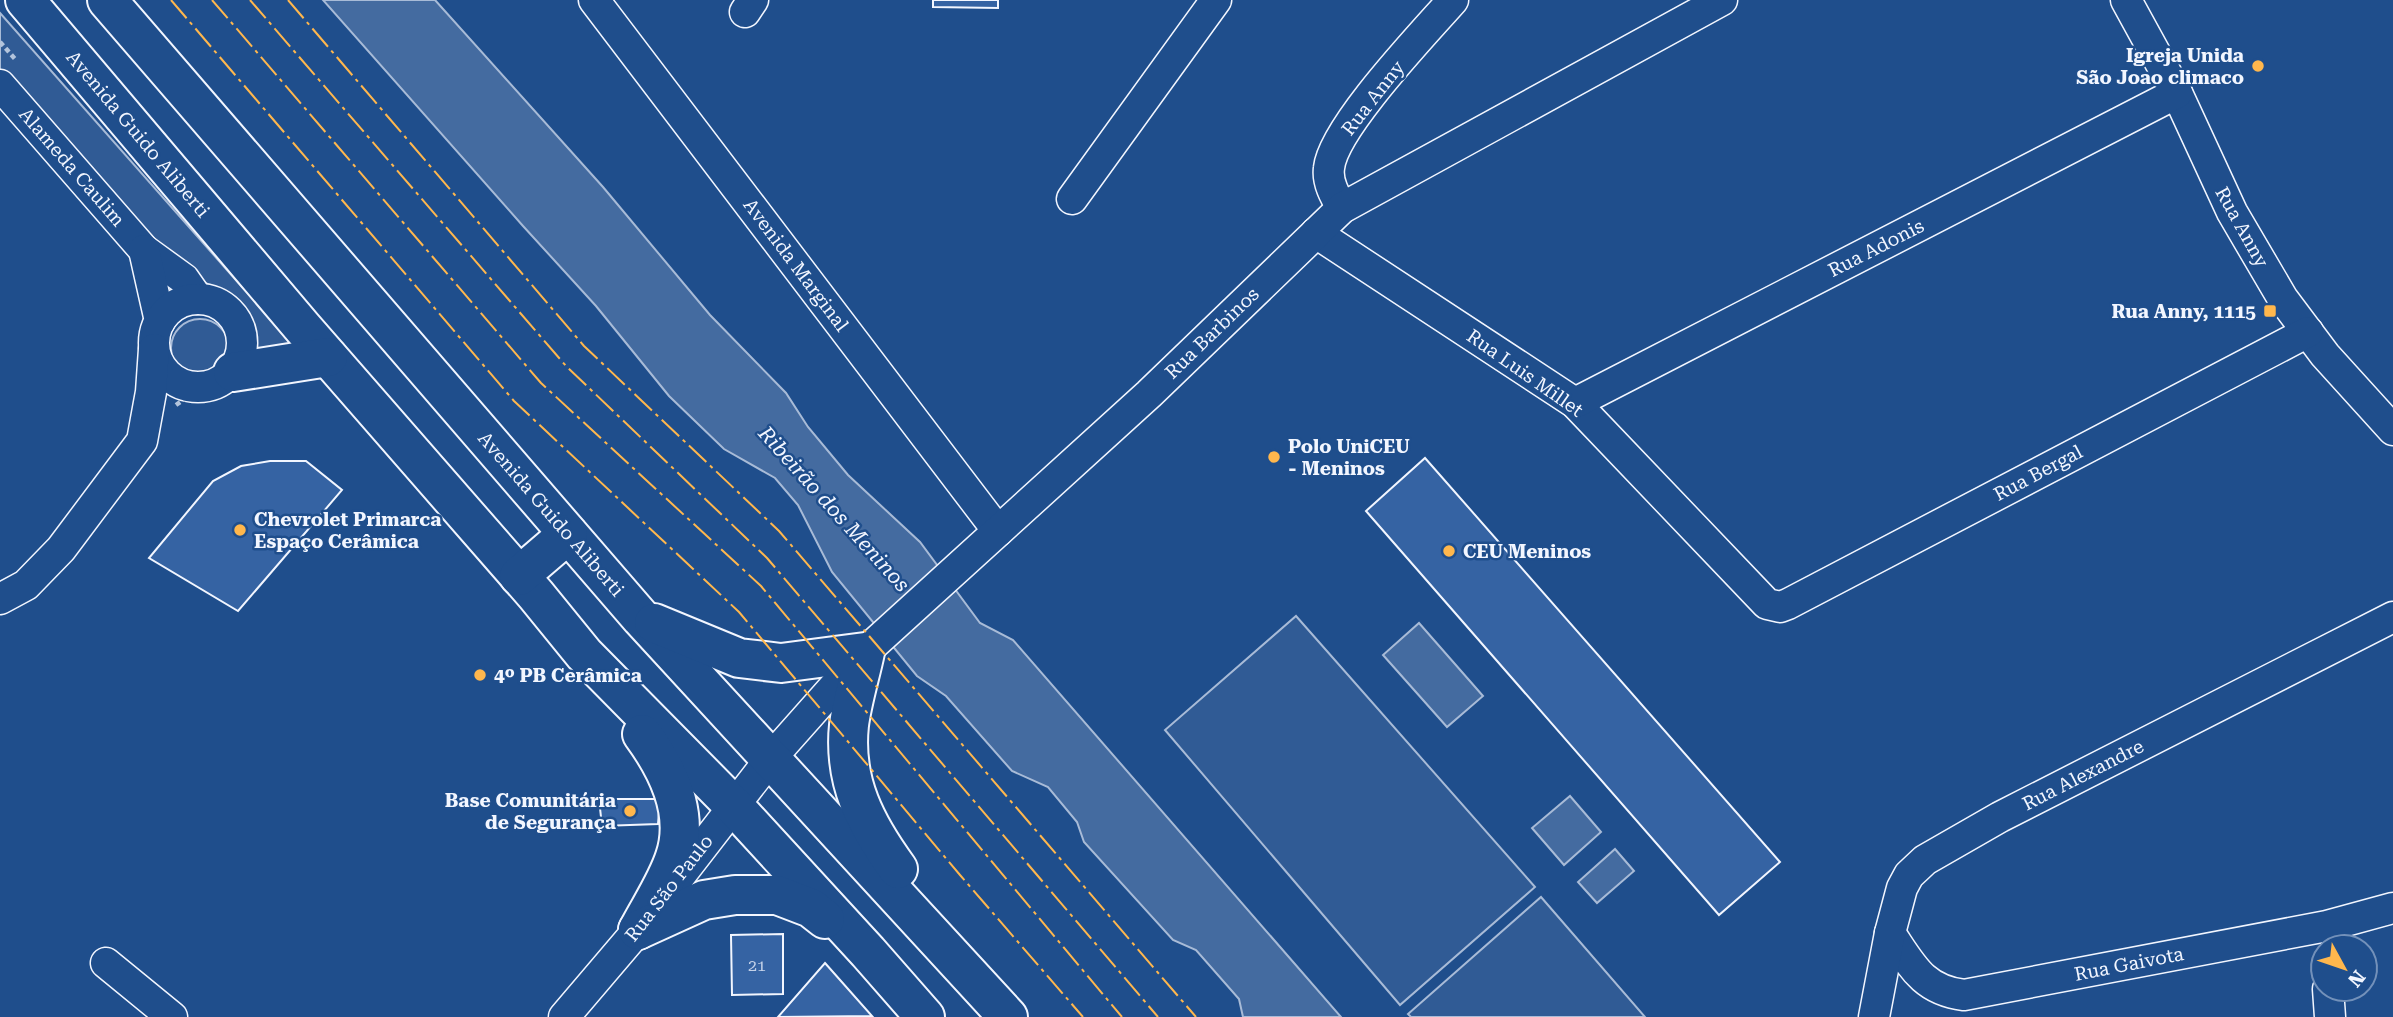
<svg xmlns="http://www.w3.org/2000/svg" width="2393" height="1017" font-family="'Roboto Serif',serif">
<rect width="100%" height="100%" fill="#1f4e8c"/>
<!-- green -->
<g fill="#305b95" stroke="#a8bbd7" stroke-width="2">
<path d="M 0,13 L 242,287 L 301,347 L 258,355 C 252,285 223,299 176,266 L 0,76 Z"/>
<circle cx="200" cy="348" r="29"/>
<path d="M 1296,616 L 1535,887 L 1400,1005 L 1165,730 Z"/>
<path d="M 1541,897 L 1645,1017 L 1411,1017 L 1408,1014 Z"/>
</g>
<!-- water -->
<g fill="#446ba0" stroke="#a8bbd7" stroke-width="2">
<path d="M 323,0 L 435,0 L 603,187 L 710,315 L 786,393 L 808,427 L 848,475 L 920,542 L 980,623 L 1013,640 L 1341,1017 L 1243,1017 L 1239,999 L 1196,950 L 1173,940 L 1084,842 L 1077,822 L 1048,787 L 1012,771 L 946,696 L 917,676 L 832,572 L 798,505 L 775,478 L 724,449 L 669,396 L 596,306 L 523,226 Z"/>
<path d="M 1419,623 L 1483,696 L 1447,727 L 1383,655 Z"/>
<path d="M 1570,796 L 1601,832 L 1564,865 L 1532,828 Z"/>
<path d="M 1615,849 L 1634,871 L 1597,903 L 1578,882 Z"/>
</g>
<!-- building -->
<g fill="#3563a3" stroke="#f2f6ff" stroke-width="2">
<path d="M 933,0 L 998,0 L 998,8 L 933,7 Z"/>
<path d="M 1425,458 L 1780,862 L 1719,915 L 1366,511 Z"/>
<path d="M 270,461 L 306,461 L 342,490 L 238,611 L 149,558 L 213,481 L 241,466 Z"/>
<path d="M 599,799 L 660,799 L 658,824 L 602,826 Z"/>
<path d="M 783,934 L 783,994 L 732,995 L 731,935 Z"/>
<path d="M 825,963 L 872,1016 L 778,1017 Z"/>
</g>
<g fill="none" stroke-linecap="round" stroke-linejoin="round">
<defs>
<g id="minor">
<path d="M 594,0 L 998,531"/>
<path d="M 2126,0 L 2177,93 L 2232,212 L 2283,299 L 2325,355 L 2393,430"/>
<path d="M 745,12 L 753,0"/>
<path d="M 0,85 L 144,250 L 184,279 L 198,299"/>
<path d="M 1072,199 L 1216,0"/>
<path d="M 1342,208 C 1335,196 1327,182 1329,168 C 1333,128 1424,33 1453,0"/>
<path d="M 1316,233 L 1575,403 L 1767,604 L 1780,607 L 1788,604 L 2308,332"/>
<path d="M 144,250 L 160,321"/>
<circle cx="198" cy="343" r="44"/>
<path d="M 1575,403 L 2177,93"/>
<path d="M 0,599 L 26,585 L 61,549 L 142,441 L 151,392 L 154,349"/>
<path d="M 1890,933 C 1912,966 1923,990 1964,995 L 2327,926 L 2393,908"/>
<path d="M 106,963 L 172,1017"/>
<path d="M 2328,989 L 2330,1017"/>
<path d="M 564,1017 L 638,930 L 771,758 L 865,652 L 1149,394 L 1342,208 L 1722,0"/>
<path d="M 1874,1017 L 1890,933 L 1902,888 L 1909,875 L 1925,860 L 2000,817 L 2393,617"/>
</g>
<g id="major">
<path d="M 25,0 L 303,328 L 536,595 L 584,654 L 733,805 L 868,952 L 925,1017"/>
<path d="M 107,0 L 641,618 L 1008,1017"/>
<path d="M 233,372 L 328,357"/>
<path d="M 519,576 L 568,534"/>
<path d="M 654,623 L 739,658 L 781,663 L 865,652 C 860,676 852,701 849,725 C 843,782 866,825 898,869"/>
<path d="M 638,930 C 650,907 667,882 675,857 C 690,813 667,768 642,734"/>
<path d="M 638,930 L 704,900 L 735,895 L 777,895 L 811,908 L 825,919"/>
</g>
</defs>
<!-- minor casing -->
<use href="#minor" stroke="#f2f6ff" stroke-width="33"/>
<!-- major casing -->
<use href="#major" stroke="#f2f6ff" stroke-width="42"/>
<!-- path -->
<g stroke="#b3c4dc" stroke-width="4.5" stroke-dasharray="5 3.5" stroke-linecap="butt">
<path d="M 0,42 L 16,60"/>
<path d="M 225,300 C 239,308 244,322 248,338"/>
<path d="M 176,405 L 200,388"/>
</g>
<!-- minor -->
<use href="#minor" stroke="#1f4e8c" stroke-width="30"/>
<!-- major -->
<use href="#major" stroke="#1f4e8c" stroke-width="38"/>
<!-- power -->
<g stroke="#ffb74d" stroke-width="2" stroke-dasharray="24 5 3.5 5" stroke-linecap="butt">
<path d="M 171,0 L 514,401 L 739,612 L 960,875 L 1083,1017"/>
<path d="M 212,0 L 541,383 L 761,586 L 1122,1017"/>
<path d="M 250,0 L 566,366 L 767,558 L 1158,1017"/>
<path d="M 288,0 L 584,346 L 779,531 L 1196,1017"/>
</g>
</g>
<!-- markers -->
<g fill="#ffb74d" stroke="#1f4e8c" stroke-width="2.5">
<circle cx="2258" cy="66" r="7"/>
<rect x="2263" y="304" width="14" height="14" rx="3.5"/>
<circle cx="1274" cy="457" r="7"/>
<circle cx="240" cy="530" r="7"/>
<circle cx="1449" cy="551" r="7"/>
<circle cx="480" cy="675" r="7"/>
<circle cx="630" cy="811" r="7"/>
</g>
<g text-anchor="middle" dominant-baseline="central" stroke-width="5" stroke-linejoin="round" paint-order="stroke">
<!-- number labels -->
<g font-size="16" fill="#c3d1e8">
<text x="757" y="965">21</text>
</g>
<!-- poi labels -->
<g font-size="19" font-weight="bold" fill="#f2f6ff" stroke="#1f4e8c" text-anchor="start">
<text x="2244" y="55" text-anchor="end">Igreja Unida<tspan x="2244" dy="22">São Joao climaco</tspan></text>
<text x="2256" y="311" text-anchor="end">Rua Anny, 1115</text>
<text x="1288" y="446">Polo UniCEU<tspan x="1288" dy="22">- Meninos</tspan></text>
<text x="254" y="519">Chevrolet Primarca<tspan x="254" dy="22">Espaço Cerâmica</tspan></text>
<text x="1463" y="551">CEU Meninos</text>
<text x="494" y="675">4º PB Cerâmica</text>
<text x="616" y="800" text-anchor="end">Base Comunitária<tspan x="616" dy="22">de Segurança</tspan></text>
</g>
<!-- street labels -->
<g font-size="19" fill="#f2f6ff" stroke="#1f4e8c">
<text transform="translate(1373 98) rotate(-52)">Rua Anny</text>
<text transform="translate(138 134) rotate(50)">Avenida Guido Aliberti</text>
<text transform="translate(72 167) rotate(49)">Alameda Caulim</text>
<text transform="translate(2242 227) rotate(61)">Rua Anny</text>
<text transform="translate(1876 248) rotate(-27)">Rua Adonis</text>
<text transform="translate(796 265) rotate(53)">Avenida Marginal</text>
<text transform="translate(1212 333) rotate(-44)">Rua Barbinos</text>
<text transform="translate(1525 373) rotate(35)">Rua Luis Millet</text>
<text transform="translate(2038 473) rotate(-28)">Rua Bergal</text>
<text transform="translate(551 514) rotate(49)">Avenida Guido Aliberti</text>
<text transform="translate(2083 775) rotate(-27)">Rua Alexandre</text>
<text transform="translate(669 888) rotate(-52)">Rua São Paulo</text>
<text transform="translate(2129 964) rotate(-11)">Rua Gaivota</text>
</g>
<!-- water labels -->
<g font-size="21" font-style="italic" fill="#f2f6ff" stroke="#1f4e8c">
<text transform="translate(834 509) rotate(48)">Ribeirão dos Meninos</text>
</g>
</g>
<!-- north arrow -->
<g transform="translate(2344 968) rotate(130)"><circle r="33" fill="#1f4e8c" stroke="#7391ba" stroke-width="2"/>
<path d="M0-5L12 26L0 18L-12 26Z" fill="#ffb74d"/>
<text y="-10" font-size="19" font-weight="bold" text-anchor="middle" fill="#f2f6ff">N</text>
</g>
</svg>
